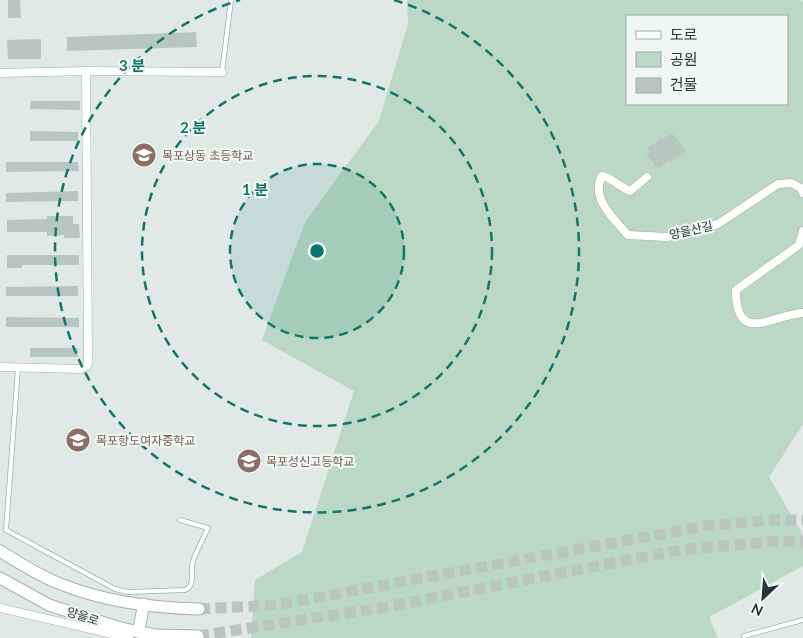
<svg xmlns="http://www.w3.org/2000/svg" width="803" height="638" font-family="Lato,'Noto Sans KR',sans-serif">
<rect width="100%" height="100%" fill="#e0e9e6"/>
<!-- green -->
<path fill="#bad8c5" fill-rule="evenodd" d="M 407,0 L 800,0 L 803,2 L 803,424 L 769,477 L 803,535 L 803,566 L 709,617 L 718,638 L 251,638 L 255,580 L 302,552 L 354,391 L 262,340 L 305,222 L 379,121 L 408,24 ZM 627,16 L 787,16 L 787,104 L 627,104 Z"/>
<!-- building -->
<g fill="#b8c6c2">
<path d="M 8,0 L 20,0 L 21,18 L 8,18 Z"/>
<path d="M 196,32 L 197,47 L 67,51 L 67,37 Z"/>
<path d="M 41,39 L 41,59 L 8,59 L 7,40 Z"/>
<path d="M 31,101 L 80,101 L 80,110 L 30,109 Z"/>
<path d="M 30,131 L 78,132 L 78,141 L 30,141 Z"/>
<path d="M 672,133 L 686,150 L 671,162 L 669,160 L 658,169 L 646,154 L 650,152 L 647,149 L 661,138 L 662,140 Z"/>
<path d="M 6,162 L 78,162 L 79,171 L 6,172 Z"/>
<path d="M 78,191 L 78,201 L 6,202 L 6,193 Z"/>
<path d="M 47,216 L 73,216 L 73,224 L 79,224 L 80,238 L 64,238 L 64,235 L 47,236 L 47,232 L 7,232 L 7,220 L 47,219 Z"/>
<path d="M 7,255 L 79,255 L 79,265 L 22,265 L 22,268 L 7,268 Z"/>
<path d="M 78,286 L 78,296 L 6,296 L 6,287 Z"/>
<path d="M 6,317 L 79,318 L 79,327 L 6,327 Z"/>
<rect x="30" y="348" width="48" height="9"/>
</g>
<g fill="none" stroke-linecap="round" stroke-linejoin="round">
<!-- secondary-tunnel -->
<g stroke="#bac5c2" stroke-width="11" stroke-dasharray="11 5.5" stroke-linecap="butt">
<path d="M 199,609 L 276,605 L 705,526 L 774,520 L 803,520"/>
<path d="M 198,636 L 386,607 L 680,550 L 778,541 L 803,542"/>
</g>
<defs>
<g id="lane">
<path d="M 222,72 L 231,0"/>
<path d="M 18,368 L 6,530 L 115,589 L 128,592 L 185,590 C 197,584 189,573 193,561 C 197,550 203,539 208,528 L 180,520"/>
<path d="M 744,636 L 803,620"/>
</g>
<g id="street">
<path d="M 0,73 L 86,71 L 222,72"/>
<path d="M 647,177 L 630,191 C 622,188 608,176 602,176 C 590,198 614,219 628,235 L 667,237 L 718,224 L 778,184 L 791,183 L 801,188 L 803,193"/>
<path d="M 803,231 L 799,245 L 736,290 C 736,346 771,315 803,313"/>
<path d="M 0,367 L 81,369 L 87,366 L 88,364 L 86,71"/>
<path d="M 0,608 L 129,638"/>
</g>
<g id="secondary">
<path d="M 0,551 C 19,563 38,575 58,583 C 102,601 152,608 199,609"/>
<path d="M 0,578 L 49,605 L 114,626 L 138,632 L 157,635 L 198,636"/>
<path d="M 138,632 L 144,604"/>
</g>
</defs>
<!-- lane casing -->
<use href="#lane" stroke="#a3b0ad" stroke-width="5.5"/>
<!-- street casing -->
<use href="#street" stroke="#a3b0ad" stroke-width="9"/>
<!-- secondary casing -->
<use href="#secondary" stroke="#a0b4ae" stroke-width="13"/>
<!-- lane -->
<use href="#lane" stroke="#fff" stroke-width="4"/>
<!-- street -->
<use href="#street" stroke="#fff" stroke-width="8"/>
<!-- secondary -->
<use href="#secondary" stroke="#fff" stroke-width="11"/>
</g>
<!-- distance rings -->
<circle cx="317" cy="251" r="87" fill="#0f766e" fill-opacity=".12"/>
<g fill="none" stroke="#0f766e" stroke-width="2.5" stroke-dasharray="9 6">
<circle cx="317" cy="251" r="87"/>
<circle cx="317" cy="251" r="175"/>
<path d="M394 0A262 262 0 1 1 240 0"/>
</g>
<!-- icons -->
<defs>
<symbol id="school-disc" viewBox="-11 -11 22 22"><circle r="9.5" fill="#8d6e63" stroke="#eff6f3"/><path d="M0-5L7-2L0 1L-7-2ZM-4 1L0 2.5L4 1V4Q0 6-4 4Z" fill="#fff"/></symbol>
</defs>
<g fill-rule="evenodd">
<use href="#school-disc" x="130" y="141" width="28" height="28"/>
<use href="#school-disc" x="64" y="426" width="28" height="28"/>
<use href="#school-disc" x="235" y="447" width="28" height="28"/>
</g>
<g text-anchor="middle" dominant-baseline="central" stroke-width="4.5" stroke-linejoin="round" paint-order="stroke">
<!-- education labels -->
<g font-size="12" fill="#785e54" stroke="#eff6f3" text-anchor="start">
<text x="162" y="155">목포상동 초등학교</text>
<text x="96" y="440">목포항도여자중학교</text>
<text x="266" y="461">목포성신고등학교</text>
</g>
<!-- street labels -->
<g font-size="12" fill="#223733" stroke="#eff6f3">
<text transform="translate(691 230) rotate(-13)">양을산길</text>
<text transform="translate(83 616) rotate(18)">양을로</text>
</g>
</g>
<circle cx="317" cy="251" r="8" fill="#0f766e" stroke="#eff6f3" stroke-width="2.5"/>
<g font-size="15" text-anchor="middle" font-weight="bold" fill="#0f766e" stroke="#eff6f3" stroke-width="4.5" stroke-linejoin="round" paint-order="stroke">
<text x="132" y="71">3 분</text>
<text x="193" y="133">2 분</text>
<text x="255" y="195">1 분</text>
</g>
<!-- legend -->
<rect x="626" y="15" width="162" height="90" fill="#eff6f3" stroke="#9daaa6"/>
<rect x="636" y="31" width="25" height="8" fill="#ffffff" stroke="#9daaa6"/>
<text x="670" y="40" font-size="15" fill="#223733">도로</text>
<rect x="636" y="52" width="25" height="15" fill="#bad8c5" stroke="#9daaa6"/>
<text x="670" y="65" font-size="15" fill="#223733">공원</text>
<rect x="636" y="78" width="25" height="15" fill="#b8c6c2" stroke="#9daaa6"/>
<text x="670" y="90" font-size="15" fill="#223733">건물</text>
<!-- north arrow -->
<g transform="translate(763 598) rotate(206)" stroke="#eff6f3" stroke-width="4" paint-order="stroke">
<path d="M0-4L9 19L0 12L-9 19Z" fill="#223733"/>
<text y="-8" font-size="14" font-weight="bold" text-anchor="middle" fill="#223733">N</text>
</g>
</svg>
